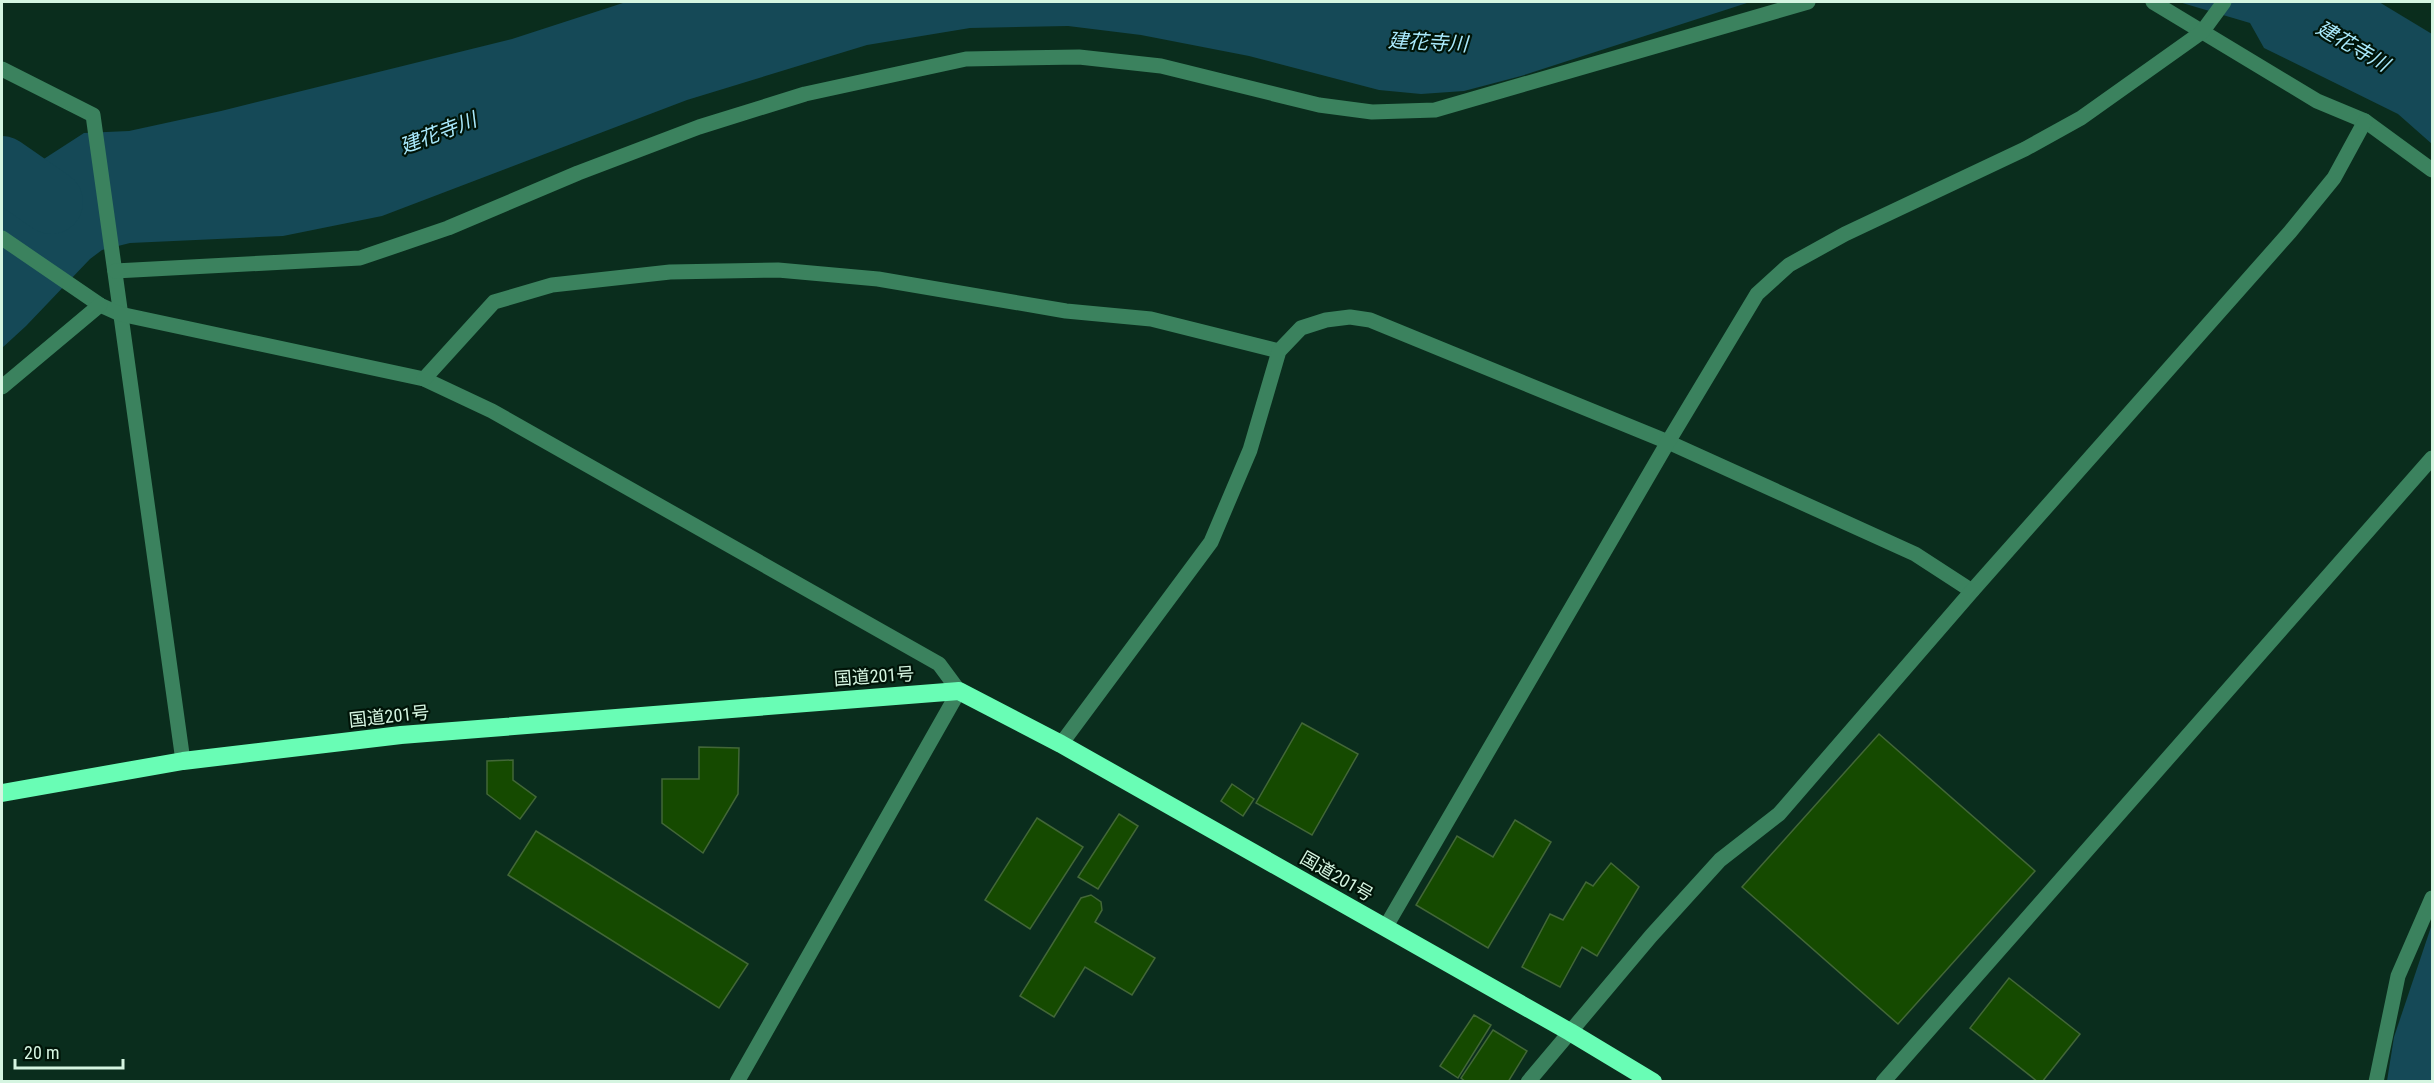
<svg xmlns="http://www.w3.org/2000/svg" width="2434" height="1083" font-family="'Roboto Condensed','Noto Sans JP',sans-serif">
<rect width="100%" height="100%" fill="#0a2d1d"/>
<!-- water -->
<g fill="#154957">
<path d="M 626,2 L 1750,2 L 1521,76 L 1464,91 L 1421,94 L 1379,90 L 1249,56 L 1141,35 L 1068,26 L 970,28 L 867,45 L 687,100 L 382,216 L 283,236 L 130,243 L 102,250 L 90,259 L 26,326 L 2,348 L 2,186 L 84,133 L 129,131 L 221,111 L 512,39 Z"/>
<path d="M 2179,2 L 2379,2 L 2432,34 L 2432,144 L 2398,114 L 2264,48 L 2250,23 Z"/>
<path d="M 2432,924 L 2432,1081 L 2387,1081 L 2394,1037 Z"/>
</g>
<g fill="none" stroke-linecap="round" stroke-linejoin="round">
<!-- river -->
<path stroke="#154957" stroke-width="64" d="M 2,168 L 51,202"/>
</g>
<!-- building -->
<g fill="#154a00" stroke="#426737" stroke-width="1.5">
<path d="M 1302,723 L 1358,754 L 1312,835 L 1256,803 Z"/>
<path d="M 1879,734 L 2035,871 L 1898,1024 L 1742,887 Z"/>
<path d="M 699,747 L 739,748 L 738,794 L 703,853 L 662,823 L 662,779 L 699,779 Z"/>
<path d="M 513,760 L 513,780 L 536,797 L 520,819 L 487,794 L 487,761 Z"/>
<path d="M 1232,784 L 1254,799 L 1243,816 L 1221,801 Z"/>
<path d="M 1119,814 L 1138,826 L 1098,889 L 1078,877 Z"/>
<path d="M 1037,818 L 1083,847 L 1030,929 L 985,900 Z"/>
<path d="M 1515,820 L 1551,842 L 1488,948 L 1416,905 L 1457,836 L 1493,857 Z"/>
<path d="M 536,831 L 748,964 L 719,1008 L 508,875 Z"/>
<path d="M 1611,863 L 1639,887 L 1597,956 L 1582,947 L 1560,987 L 1522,967 L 1550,914 L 1563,920 L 1586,882 L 1593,886 Z"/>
<path d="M 1091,895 L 1101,902 L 1102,910 L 1095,922 L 1155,958 L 1132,995 L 1085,967 L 1054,1017 L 1020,996 L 1081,898 Z"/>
<path d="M 2009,978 L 2080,1034 L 2042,1082 L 2038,1082 L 1970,1028 Z"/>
<path d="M 1474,1015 L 1491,1025 L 1458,1078 L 1440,1066 Z"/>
<path d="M 1493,1030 L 1527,1051 L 1508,1082 L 1466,1082 L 1461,1078 Z"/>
</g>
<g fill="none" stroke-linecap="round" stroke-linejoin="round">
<!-- minor -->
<g stroke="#3b825e" stroke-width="15">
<path d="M 2153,2 L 2317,101 L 2365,121 L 2432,170"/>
<path d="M 2,69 L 93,115 L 183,761"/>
<path d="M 2,238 L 100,305 L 120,314 L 424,379 L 492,411 L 939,664 L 959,691 L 737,1082"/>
<path d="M 115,271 L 360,258 L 448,228 L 578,173 L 699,127 L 805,94 L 966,59 L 1079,57 L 1161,66 L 1319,105 L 1372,112 L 1435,110 L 1808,2"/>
<path d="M 424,379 L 494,302 L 552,285 L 670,272 L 778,270 L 878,279 L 1066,311 L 1151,319 L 1279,351"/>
<path d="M 2,387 L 100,305"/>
<path d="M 1061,744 L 1211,542 L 1250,450 L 1279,351 L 1301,328 L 1326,320 L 1350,317 L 1370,320 L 1668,442 L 1915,554 L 1972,591"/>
<path d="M 1385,928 L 1668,442 L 1757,294 L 1789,265 L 1845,234 L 2025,149 L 2081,118 L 2202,32 L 2224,2"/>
<path d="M 1528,1082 L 1651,936 L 1720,860 L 1779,814 L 1972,591 L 2290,232 L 2334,178 L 2365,121"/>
<path d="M 1883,1082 L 2432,458"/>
<path d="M 2376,1082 L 2398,976 L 2432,898"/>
</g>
<!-- highway -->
<path stroke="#69fdb5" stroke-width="18" d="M 2,793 L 183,761 L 401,735 L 959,691 L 1061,744 L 1570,1032 L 1653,1082"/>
</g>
<g text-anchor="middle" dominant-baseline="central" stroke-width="4.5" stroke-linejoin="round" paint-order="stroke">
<!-- street labels -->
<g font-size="18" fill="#d5f5e1" stroke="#001408">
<text transform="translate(874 676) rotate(-4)">国道201号</text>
<text transform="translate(389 716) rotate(-6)">国道201号</text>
<text transform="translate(1337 876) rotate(30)">国道201号</text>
</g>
<!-- water labels -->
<g font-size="20" font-style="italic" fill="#a9e9fc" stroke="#001408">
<text transform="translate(1428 42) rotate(3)">建花寺川</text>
<text transform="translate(2353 46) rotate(30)">建花寺川</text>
<text transform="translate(438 133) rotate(-21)">建花寺川</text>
</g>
</g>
<!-- border -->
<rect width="2434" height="1083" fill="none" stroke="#d5f5e1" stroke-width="6"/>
<!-- scale -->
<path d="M15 1059v9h108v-9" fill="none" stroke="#d5f5e1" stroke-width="3"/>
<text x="24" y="1059" font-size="18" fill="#d5f5e1" stroke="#001408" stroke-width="4.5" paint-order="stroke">20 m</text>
</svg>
